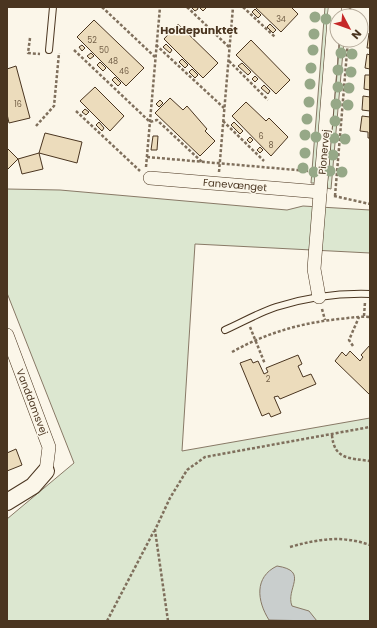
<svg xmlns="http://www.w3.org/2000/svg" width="377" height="628" font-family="Poppins,sans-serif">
<rect width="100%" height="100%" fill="#fbf6e9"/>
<!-- green -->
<g fill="#dce7d0" stroke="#887966">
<path d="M 325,7 L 329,7 L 315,183 L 311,183 Z"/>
<path d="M 340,40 L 344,40 L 331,189 L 327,188 Z"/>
<path d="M 7,189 L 60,190 L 287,210 L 303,206 L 370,210 L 370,253 L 195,244 L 182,451 L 370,418 L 370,621 L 7,621 L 7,519 L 74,463 L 7,293 Z"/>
</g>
<!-- water -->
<path fill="#c9cecd" stroke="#887966" d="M 277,566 C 310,571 285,589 292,606 L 309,611 L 317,621 L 269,620 C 257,601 254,577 277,566 Z"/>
<!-- building -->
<g fill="#ecdcbc" stroke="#4a3520">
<path d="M 191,7 L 197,7 L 198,9 L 195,11 Z"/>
<path d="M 199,7 L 207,7 L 203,11 Z"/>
<path d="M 255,7 L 291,7 L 298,14 L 281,32 Z"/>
<path d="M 255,9 L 261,15 L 258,18 L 252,12 Z"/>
<path d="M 94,20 L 144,68 L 126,86 L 77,37 Z"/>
<path d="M 178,24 L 218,63 L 203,78 L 164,39 Z"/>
<path d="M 270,24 L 276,30 L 273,33 L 267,27 Z"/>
<path d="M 369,33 L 370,33 L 370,48 L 367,48 Z"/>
<path d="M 251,40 L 290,80 L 276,94 L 236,55 Z"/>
<path d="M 166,44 L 172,50 L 170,53 L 163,47 Z"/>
<path d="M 82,45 L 85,48 L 82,51 L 79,47 Z"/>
<path d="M 91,53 L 94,56 L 90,59 L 87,56 Z"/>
<path d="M 367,54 L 370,55 L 370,69 L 365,68 Z"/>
<path d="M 182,59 L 188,65 L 185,68 L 179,62 Z"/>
<path d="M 100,62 L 106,68 L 103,71 L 97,65 Z"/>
<path d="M 242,63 L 251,72 L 248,75 L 238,66 Z"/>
<path d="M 16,66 L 30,118 L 9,123 L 7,114 L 7,69 Z"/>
<path d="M 192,69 L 198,75 L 195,78 L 189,72 Z"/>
<path d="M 365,75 L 370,75 L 370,90 L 364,89 Z"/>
<path d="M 255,76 L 258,79 L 255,82 L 252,79 Z"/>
<path d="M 115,77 L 121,83 L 118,86 L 112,80 Z"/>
<path d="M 264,85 L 270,91 L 268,94 L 261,88 Z"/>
<path d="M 95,87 L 124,116 L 110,131 L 80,101 Z"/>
<path d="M 363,96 L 370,97 L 370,111 L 362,110 Z"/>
<path d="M 170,98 L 183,110 L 187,106 L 207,129 L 205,131 L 215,141 L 200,156 L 155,113 Z"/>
<path d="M 160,100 L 163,103 L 159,107 L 156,104 Z"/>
<path d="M 246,102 L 266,121 L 269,118 L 288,137 L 271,156 L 232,116 Z"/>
<path d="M 85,109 L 89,112 L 86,115 L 82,112 Z"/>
<path d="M 362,116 L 370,117 L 370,138 L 368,138 L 368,132 L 360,131 Z"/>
<path d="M 99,122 L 104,128 L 102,131 L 96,125 Z"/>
<path d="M 234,122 L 243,131 L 240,134 L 231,125 Z"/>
<path d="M 45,133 L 82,142 L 77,163 L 39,153 Z"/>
<path d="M 153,136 L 158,136 L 157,150 L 151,150 Z"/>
<path d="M 250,137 L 253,140 L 250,143 L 247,140 Z"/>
<path d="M 260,147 L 263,150 L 260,153 L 257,150 Z"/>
<path d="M 7,148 L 18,159 L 7,170 Z"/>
<path d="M 39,153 L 43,169 L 22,174 L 18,159 Z"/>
<path d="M 370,345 L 370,395 L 335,361 L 342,352 L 346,356 L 350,351 L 360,361 L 363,357 L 361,355 Z"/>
<path d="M 298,355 L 302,364 L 298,366 L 303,377 L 311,374 L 316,384 L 280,399 L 278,396 L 274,397 L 281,413 L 271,417 L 269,413 L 262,416 L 240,363 L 251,359 L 253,363 L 258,361 L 264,374 L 268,372 L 266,368 Z"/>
<path d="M 16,449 L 22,465 L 7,471 L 7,453 Z"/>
</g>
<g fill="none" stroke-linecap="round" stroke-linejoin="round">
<defs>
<g id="service">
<path d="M 49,50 L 53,7"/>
<path d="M 225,330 C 241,323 258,313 276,307 C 305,298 339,293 370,294"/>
</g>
<g id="minor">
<path d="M 150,178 L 320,192"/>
<path d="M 319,297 L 314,269 L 335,7"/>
<path d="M 7,335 L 49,447 L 46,471"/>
</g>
<path id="tertiary" d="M 7,502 L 33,486 L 46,471"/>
</defs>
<!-- service casing -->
<use href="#service" stroke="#4a3520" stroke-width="8"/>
<!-- minor casing -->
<use href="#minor" stroke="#4a3520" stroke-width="14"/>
<!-- tertiary casing -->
<use href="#tertiary" stroke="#4a3520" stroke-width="18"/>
<!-- path -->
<g stroke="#7f6f5c" stroke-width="2.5" stroke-dasharray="3 2" stroke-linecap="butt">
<path d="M 102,7 L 155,57"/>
<path d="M 187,7 L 230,48"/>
<path d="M 243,7 L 275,37"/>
<path d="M 350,16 L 350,7"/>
<path d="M 30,38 L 28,53 L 40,54"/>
<path d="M 156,45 L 224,108"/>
<path d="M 74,50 L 150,122 L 157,120 L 202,162"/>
<path d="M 229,61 L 268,100"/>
<path d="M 76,111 L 140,171"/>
<path d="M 223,121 L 264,161"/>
<path d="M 36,126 L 54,106 L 59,53"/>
<path d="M 147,157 L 308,171"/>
<path d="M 146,167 L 160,7"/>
<path d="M 219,172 L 233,7"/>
<path d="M 334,196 L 370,204"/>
<path d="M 335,196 L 348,40"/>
<path d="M 322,309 L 325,320"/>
<path d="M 364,316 L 365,302"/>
<path d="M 250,327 L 265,364"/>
<path d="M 353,346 L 349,340 L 359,317"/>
<path d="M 232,352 C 266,333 301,323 339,319 C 350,318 360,316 370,317"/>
<path d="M 332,435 C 334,460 350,458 370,461"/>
<path d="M 290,547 C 318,539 342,535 370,545"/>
<path d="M 107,621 L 154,531"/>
<path d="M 168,621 L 155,530 L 170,498 L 187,470 L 205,457 L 370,427"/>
</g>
<!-- service -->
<use href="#service" stroke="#fbf6e9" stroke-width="6"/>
<!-- minor -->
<use href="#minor" stroke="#fbf6e9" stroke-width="13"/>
<!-- tertiary -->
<use href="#tertiary" stroke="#fbf6e9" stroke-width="16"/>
</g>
<!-- trees -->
<g fill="#96a887">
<circle cx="315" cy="17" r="5.5"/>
<circle cx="326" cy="19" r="5.5"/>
<circle cx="314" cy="34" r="5.5"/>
<circle cx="313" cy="50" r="5.5"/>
<circle cx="341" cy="53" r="5.5"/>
<circle cx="352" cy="54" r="5.5"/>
<circle cx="311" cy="68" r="5.5"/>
<circle cx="338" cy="70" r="5.5"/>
<circle cx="351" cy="72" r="5.5"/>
<circle cx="310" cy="84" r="5.5"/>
<circle cx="338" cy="87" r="5.5"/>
<circle cx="349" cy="88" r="5.5"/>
<circle cx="309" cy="102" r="5.5"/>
<circle cx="336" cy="104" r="5.5"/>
<circle cx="348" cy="105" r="5.5"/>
<circle cx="307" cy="119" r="5.5"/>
<circle cx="335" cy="121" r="5.5"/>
<circle cx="305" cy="135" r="5.5"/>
<circle cx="316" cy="137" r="5.5"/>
<circle cx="334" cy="138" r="5.5"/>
<circle cx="345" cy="139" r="5.5"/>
<circle cx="305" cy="153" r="5.5"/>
<circle cx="333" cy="155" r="5.5"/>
<circle cx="303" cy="168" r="5.5"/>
<circle cx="330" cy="171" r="5.5"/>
<circle cx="314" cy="172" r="5.5"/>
<circle cx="342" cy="172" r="5.5"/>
</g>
<g text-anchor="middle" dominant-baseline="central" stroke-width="3" stroke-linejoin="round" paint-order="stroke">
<!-- number labels -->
<g font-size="8" fill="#725f47">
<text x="281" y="19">34</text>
<text x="92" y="40">52</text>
<text x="104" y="50">50</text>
<text x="113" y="61">48</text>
<text x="124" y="71">46</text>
<text x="18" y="104">16</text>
<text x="261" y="136">6</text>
<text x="271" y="145">8</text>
<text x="268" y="379">2</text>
</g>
<!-- street labels -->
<g font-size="10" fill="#4a3520" stroke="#fbf6e9">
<text transform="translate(324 152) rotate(-85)">Pionervej</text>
<text transform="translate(235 185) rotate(5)">Fanevænget</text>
<text transform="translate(32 402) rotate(69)">Vanddamsvej</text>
</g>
<!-- neighbourhood labels -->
<g font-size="11" font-weight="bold" fill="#4a3520" stroke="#fbf6e9">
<text x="199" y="30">Holdepunktet</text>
</g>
</g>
<!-- border -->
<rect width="377" height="628" fill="none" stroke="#4a3520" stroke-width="16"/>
<!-- north arrow -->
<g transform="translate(349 28) rotate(131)"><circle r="19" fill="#fbf6e9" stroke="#b4a999"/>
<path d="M0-3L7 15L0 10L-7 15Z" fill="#c62828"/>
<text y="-6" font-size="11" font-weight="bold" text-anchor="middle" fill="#4a3520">N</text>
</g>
</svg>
